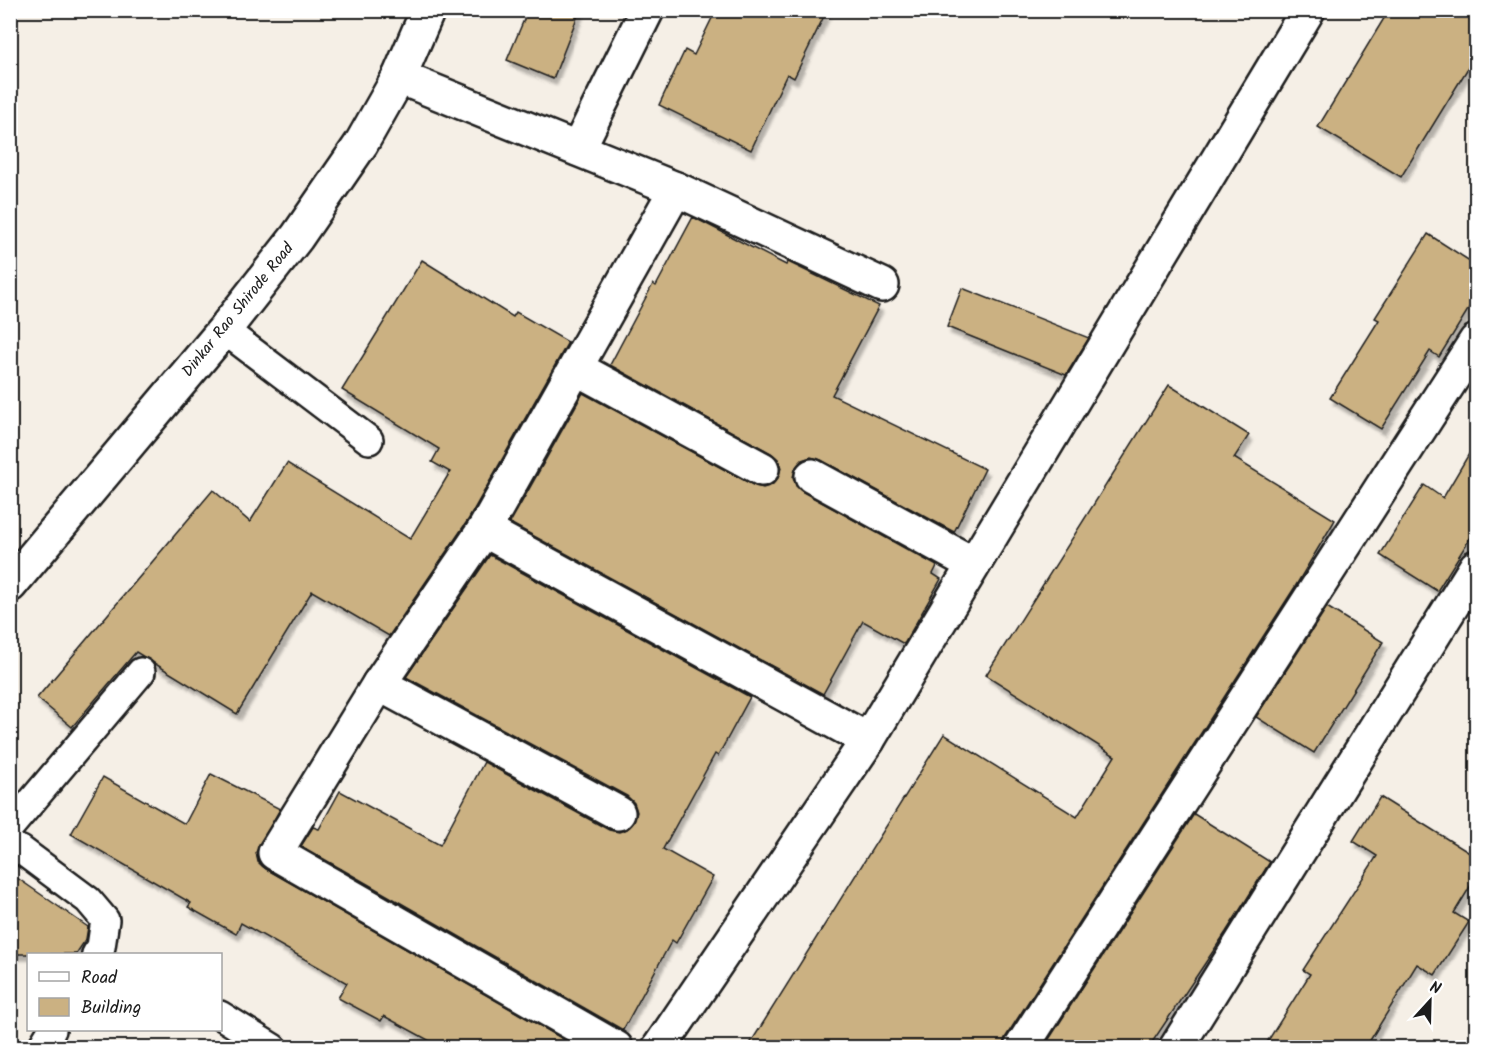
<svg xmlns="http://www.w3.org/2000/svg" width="1487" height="1058" font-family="Kalam,sans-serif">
<defs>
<filter id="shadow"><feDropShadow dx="3.5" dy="6" stdDeviation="1.5" flood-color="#0004"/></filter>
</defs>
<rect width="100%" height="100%" fill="#f5efe6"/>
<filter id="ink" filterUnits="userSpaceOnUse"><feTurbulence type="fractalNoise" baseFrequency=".0167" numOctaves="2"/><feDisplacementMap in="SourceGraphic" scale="12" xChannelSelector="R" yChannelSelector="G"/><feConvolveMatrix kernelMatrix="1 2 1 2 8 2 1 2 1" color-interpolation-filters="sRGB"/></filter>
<g filter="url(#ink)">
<!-- building -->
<g fill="#cbb182" stroke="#1c1c1c" stroke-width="1.5" filter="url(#shadow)">
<path d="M 528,10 L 580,10 L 553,79 L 507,60 Z"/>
<path d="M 716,10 L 827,10 L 794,78 L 787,74 L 751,150 L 659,105 L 685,50 L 694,55 Z"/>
<path d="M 1389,10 L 1476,10 L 1476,55 L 1401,177 L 1318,127 Z"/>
<path d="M 693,217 L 786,265 L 788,262 L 879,306 L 832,395 L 985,469 L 954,532 L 821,460 L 811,457 L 802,460 L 796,467 L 793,477 L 796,486 L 803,492 L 937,566 L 933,574 L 941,579 L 904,644 L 863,621 L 823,694 L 510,523 L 583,393 L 753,485 L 763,488 L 772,485 L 778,478 L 781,468 L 778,459 L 771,453 L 610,365 L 653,284 L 656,286 Z"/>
<path d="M 1428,234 L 1476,265 L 1476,297 L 1439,357 L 1430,351 L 1381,429 L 1330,398 L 1379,320 L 1375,318 Z"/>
<path d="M 422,260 L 513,317 L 516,312 L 568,342 L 468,520 L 389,636 L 312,591 L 237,714 L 136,652 L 72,727 L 37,698 L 213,490 L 250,522 L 287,463 L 410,539 L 450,472 L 432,462 L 439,449 L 342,390 Z"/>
<path d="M 962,288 L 1089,338 L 1066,375 L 947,327 Z"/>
<path d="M 1169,385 L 1249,435 L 1234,458 L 1335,520 L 1295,587 L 1005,1038 L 1002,1047 L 748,1047 L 944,734 L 1077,817 L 1115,756 L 986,675 Z"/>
<path d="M 1476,442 L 1476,529 L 1437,591 L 1380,555 L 1424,485 L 1443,498 Z"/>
<path d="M 490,555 L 750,697 L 718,756 L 715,754 L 663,849 L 713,877 L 676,943 L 672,940 L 623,1030 L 301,846 L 313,827 L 319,829 L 340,791 L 440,845 L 484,762 L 609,830 L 619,832 L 627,829 L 634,822 L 637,812 L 634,803 L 627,796 L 406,677 Z"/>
<path d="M 1327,607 L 1383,642 L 1314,753 L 1256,717 Z"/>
<path d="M 211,774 L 280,809 L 256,852 L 258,862 L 266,869 L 577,1047 L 441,1047 L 384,1016 L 381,1021 L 338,998 L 347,983 L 241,923 L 236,934 L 188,907 L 191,903 L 71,834 L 103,777 L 185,824 Z"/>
<path d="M 1380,797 L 1476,857 L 1476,877 L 1454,913 L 1469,922 L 1435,975 L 1417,964 L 1366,1047 L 1264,1047 L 1310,974 L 1303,970 L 1377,856 L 1353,841 Z"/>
<path d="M 1194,814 L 1270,862 L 1226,932 L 1149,1047 L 1044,1047 Z"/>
<path d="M 10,873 L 88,927 L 86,939 L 76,954 L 10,954 Z"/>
</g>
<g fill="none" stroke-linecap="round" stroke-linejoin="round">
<defs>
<g id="service">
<path d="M 224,330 L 369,440"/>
<path d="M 10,827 L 141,672"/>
<path d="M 10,846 L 21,850 L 88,900 L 105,920 L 101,947 L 96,954"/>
<path d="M 220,1015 L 273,1048"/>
<path d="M 41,1048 L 52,1030"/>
</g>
<g id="minor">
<path d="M 399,77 L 676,189 L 882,285"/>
<path d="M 578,149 L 647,10"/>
<path d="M 576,368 L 762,469"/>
<path d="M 812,476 L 973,564"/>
<path d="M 484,530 L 868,740"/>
<path d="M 10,585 L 224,330 L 297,237 L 361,144 L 399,77 L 428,10"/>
<path d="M 379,684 L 618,813"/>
<path d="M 616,1048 L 275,853 L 379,684 L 484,530 L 676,189"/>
<path d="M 659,1048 L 868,740 L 1308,10"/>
<path d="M 1021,1048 L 1476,341"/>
<path d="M 1176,1048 L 1476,567"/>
</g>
</defs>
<!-- service casing -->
<use href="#service" stroke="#1c1c1c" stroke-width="32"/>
<!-- minor casing -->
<use href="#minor" stroke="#1c1c1c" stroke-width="38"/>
<!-- service -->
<use href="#service" stroke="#fff" stroke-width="27"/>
<!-- minor -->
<use href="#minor" stroke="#fff" stroke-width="33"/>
</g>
</g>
<g text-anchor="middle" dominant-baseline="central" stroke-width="4.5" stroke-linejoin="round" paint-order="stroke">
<!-- street labels -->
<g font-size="16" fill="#1c1c1c" stroke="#fff">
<text transform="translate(238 310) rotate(-51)">Dinkar Rao Shirode Road</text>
</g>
</g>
<!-- margin -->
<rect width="1487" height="1058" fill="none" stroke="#fff" stroke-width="36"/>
<rect x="18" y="18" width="1451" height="1022" fill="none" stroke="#1c1c1c" stroke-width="2" filter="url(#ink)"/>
<!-- legend -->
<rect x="27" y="953" width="195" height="78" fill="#ffffff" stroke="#a4a4a4" stroke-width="1.5"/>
<rect x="39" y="972" width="30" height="9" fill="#ffffff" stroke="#a4a4a4" stroke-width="1.5"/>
<text x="81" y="983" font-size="18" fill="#1c1c1c">Road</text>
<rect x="39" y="998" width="30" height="18" fill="#cbb182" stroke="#a4a4a4" stroke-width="1.5"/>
<text x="81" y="1013" font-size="18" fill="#1c1c1c">Building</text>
<!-- north arrow -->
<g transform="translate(1430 1001) rotate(22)" stroke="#ffffff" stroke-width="4.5" paint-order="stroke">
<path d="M0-4.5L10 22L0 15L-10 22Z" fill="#1c1c1c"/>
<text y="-9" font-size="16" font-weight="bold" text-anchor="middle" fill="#1c1c1c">N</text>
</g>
</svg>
